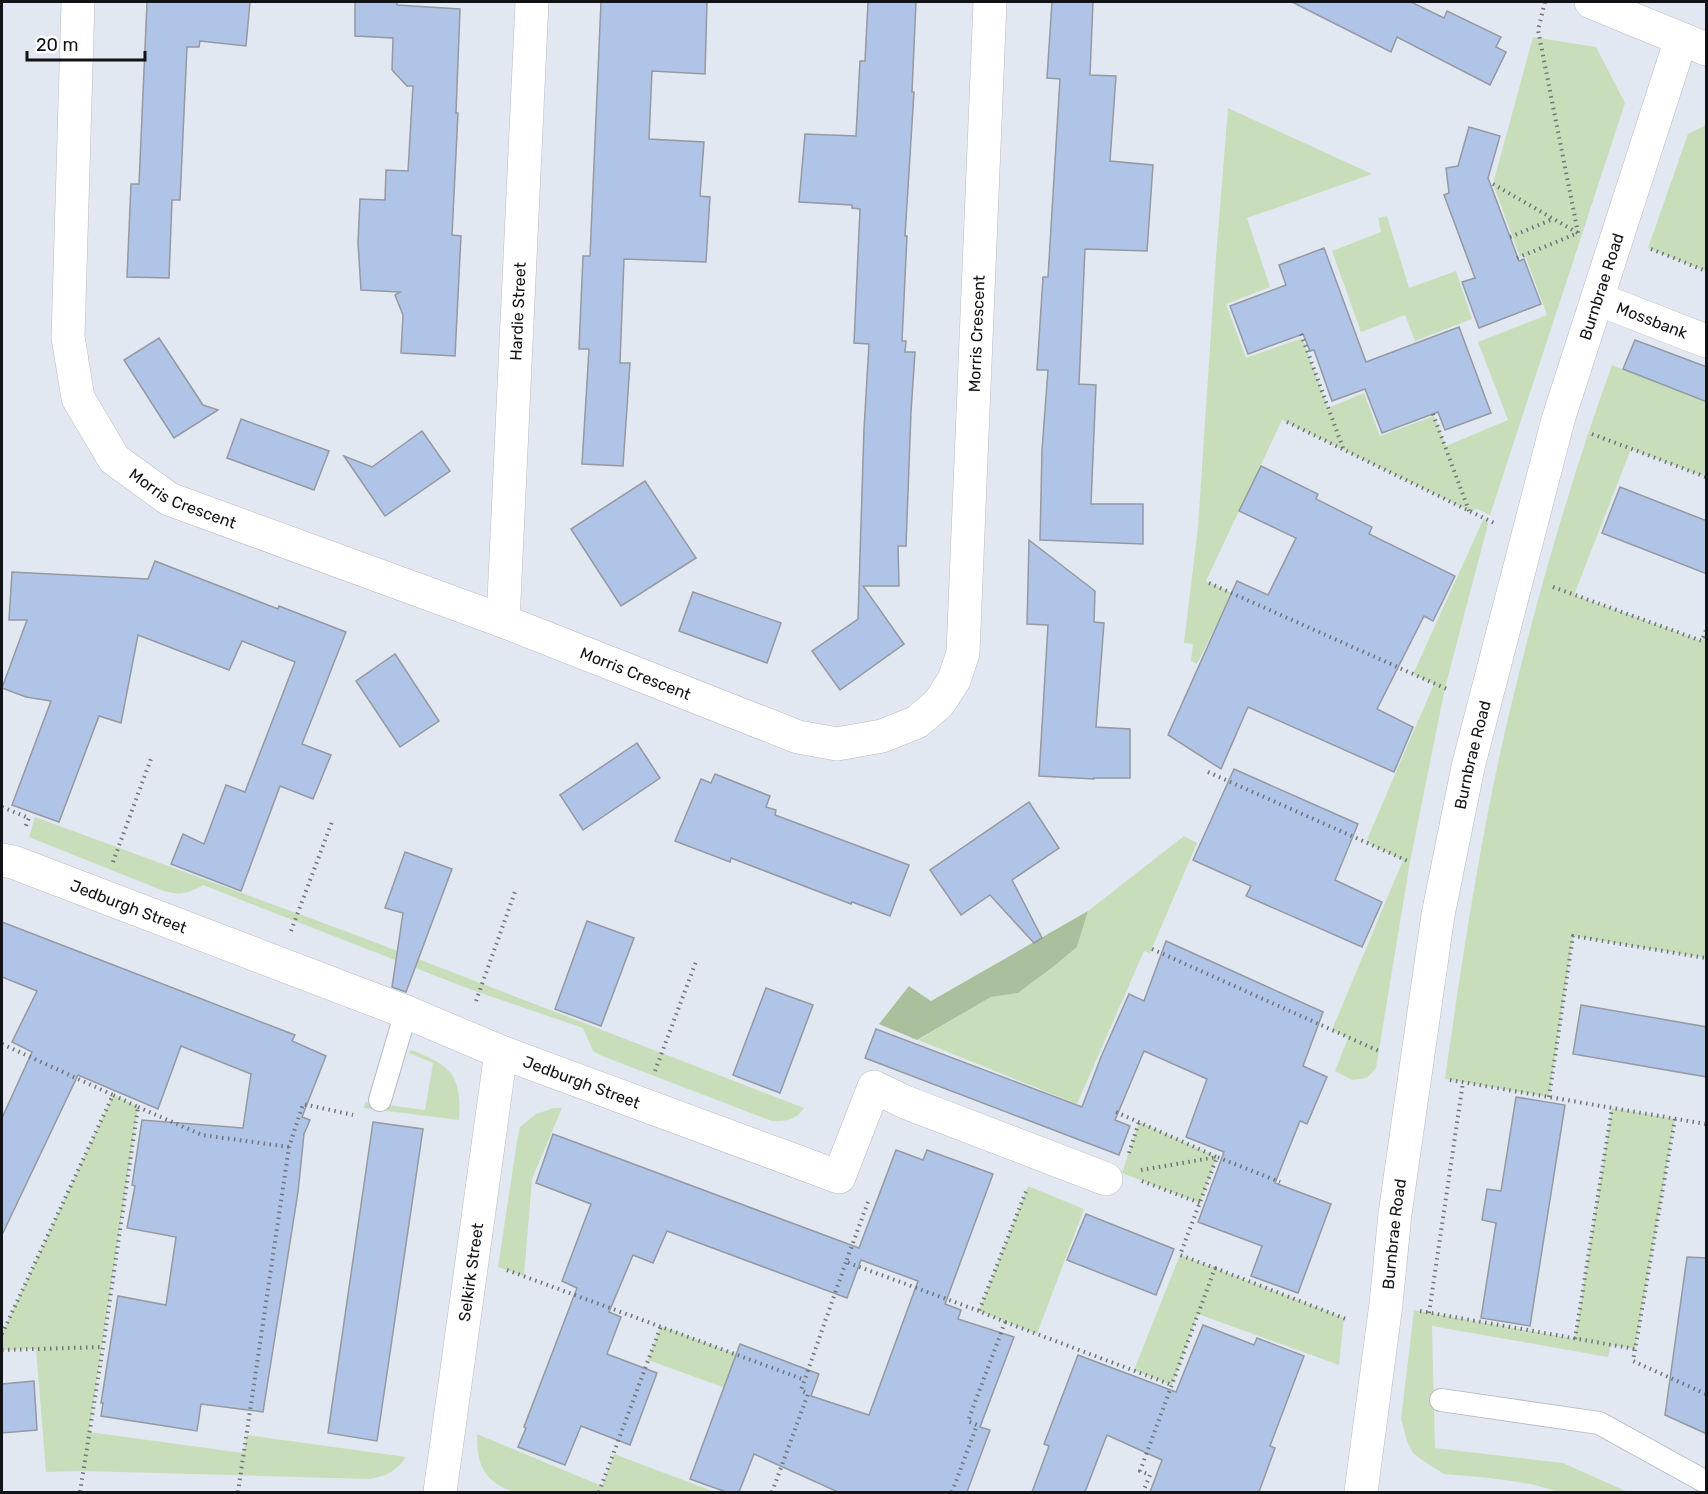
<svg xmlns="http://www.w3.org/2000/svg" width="1708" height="1494" font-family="Rubik,sans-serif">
<rect width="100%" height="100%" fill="#e2e8f1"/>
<!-- green -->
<g fill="#c8debb">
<path d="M 1533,37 L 1596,47 L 1625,103 L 1490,515 L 1477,509 L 1470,511 L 1282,420 L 1206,581 L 1232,593 L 1197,664 L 1191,661 L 1193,644 L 1184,643 L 1198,527 L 1216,257 L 1228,108 L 1372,174 L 1247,218 L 1270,287 L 1226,304 L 1246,358 L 1302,338 L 1328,408 L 1364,393 L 1380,436 L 1434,416 L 1446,446 L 1508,420 L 1478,342 L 1547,315 L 1525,255 L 1520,257 L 1493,184 Z"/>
<path d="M 1706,125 L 1706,271 L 1648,248 L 1688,134 Z"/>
<path d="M 1387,216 L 1409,288 L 1456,271 L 1472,319 L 1415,341 L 1405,315 L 1361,332 L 1332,251 L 1381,232 L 1378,218 Z"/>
<path d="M 1612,365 L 1706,402 L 1706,477 L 1631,449 L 1574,595 L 1702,641 L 1706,630 L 1706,958 L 1573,936 L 1549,1097 L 1445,1079 C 1461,966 1478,852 1503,740 C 1532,613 1568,487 1612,365 Z"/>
<path d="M 1484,518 L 1488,524 L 1445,688 L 1410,862 L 1376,1068 L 1367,1078 L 1352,1080 L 1335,1071 L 1348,1038 L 1332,1030 L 1403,860 L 1366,842 L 1434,684 L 1413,674 Z"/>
<path d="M 35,817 L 356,935 L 804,1108 C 796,1120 785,1122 772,1121 L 602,1056 L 593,1051 L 583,1028 L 472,990 L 203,885 C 190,893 180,896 164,891 L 29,837 Z"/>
<path d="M 1184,836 L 1197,843 L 1150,953 L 1144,951 L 1077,1104 L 918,1040 L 991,997 L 1018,993 L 1053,967 L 1077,947 L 1088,911 Z"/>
<path d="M 411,1050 C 451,1065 462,1075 459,1120 L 364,1108 L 365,1102 L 425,1110 L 433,1063 L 409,1053 Z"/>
<path d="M 113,1095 L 138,1107 L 89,1432 L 243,1453 L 247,1435 L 406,1457 C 397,1471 386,1476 370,1479 L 83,1471 L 46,1472 L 36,1349 L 2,1350 L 2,1334 Z"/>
<path d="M 554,1108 L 562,1108 L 532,1179 L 524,1276 L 498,1267 L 517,1141 L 520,1127 L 536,1114 Z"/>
<path d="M 1612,1108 L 1675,1119 L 1635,1349 L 1611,1345 L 1608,1357 L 1432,1326 L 1435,1448 L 1563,1463 L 1628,1492 L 1559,1492 L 1531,1484 L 1490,1478 L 1444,1474 L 1422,1460 L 1413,1453 L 1407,1441 L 1401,1419 L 1414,1310 L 1575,1339 Z"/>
<path d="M 1139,1122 L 1217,1157 L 1200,1203 L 1122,1173 Z"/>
<path d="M 1028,1186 L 1084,1209 L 1037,1334 L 979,1311 Z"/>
<path d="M 1180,1255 L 1344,1318 L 1339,1365 L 1198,1314 L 1172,1385 L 1134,1370 Z"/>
<path d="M 661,1326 L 805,1380 L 800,1415 L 648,1360 Z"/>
<path d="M 477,1434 L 602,1486 L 614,1454 L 715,1492 L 514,1492 C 483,1481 477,1465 477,1434 Z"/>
</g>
<!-- forest -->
<path fill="#aac09d" d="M 1088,911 L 1077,947 L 1053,967 L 1018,993 L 991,997 L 917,1040 L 879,1024 L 909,986 L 931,1001 Z"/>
<!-- building -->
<g fill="#afc4e7" stroke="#9499a2" stroke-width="1.5">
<path d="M 147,2 L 250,2 L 246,46 L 200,41 L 199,47 L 187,47 L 180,200 L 172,200 L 169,278 L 127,277 L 131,184 L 139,184 Z"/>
<path d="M 355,2 L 397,2 L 397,5 L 460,9 L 456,113 L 458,113 L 452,235 L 461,236 L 455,356 L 401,353 L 403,315 L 395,295 L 400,292 L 361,290 L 358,243 L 360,199 L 385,200 L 386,170 L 408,171 L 413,86 L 407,86 L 392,70 L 393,38 L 355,36 Z"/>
<path d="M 601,2 L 707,2 L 705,74 L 652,71 L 649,139 L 704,142 L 700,196 L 710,197 L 706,262 L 624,259 L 620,363 L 630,363 L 623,466 L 582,464 L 589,349 L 579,349 L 583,256 L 590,256 Z"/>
<path d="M 868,2 L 916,2 L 912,92 L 914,92 L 905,236 L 907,236 L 902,341 L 906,341 L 905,352 L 915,352 L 911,412 L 906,546 L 898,546 L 899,586 L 863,586 L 904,644 L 840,690 L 812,651 L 858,619 L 864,429 L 869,344 L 854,343 L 860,209 L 852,208 L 852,205 L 799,202 L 805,134 L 856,136 L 860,61 L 865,61 Z"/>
<path d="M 1052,2 L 1093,2 L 1090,75 L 1116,76 L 1110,161 L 1153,165 L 1147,251 L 1085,249 L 1079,384 L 1096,385 L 1091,504 L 1143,504 L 1143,544 L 1040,540 L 1042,450 L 1048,370 L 1037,370 L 1043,277 L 1048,277 L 1060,79 L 1047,78 Z"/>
<path d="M 1292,2 L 1411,2 L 1444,18 L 1447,11 L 1501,37 L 1496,47 L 1506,52 L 1490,85 L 1397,37 L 1391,52 Z"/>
<path d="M 1469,127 L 1500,136 L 1488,178 L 1519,261 L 1524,259 L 1541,304 L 1479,328 L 1462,282 L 1475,278 L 1444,195 L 1449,193 L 1446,168 L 1458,166 Z"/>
<path d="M 1324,248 L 1366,362 L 1459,327 L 1491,413 L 1445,430 L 1438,412 L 1382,433 L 1365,389 L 1332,401 L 1314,350 L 1310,351 L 1303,334 L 1248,354 L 1230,306 L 1286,285 L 1279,265 Z"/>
<path d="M 159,338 L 203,405 L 218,410 L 174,438 L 124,360 Z"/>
<path d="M 1635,340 L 1707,367 L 1707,402 L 1623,369 Z"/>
<path d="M 241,419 L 329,451 L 314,490 L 227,458 Z"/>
<path d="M 422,431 L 450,471 L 385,516 L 344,456 L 372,467 Z"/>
<path d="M 1261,466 L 1318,494 L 1316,499 L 1372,527 L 1369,534 L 1455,576 L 1433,621 L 1424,616 L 1377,709 L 1413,727 L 1394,772 L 1248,707 L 1221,769 L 1168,735 L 1237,581 L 1268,595 L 1296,538 L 1239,511 Z"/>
<path d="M 645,481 L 696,558 L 621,606 L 571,529 Z"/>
<path d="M 1620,487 L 1707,521 L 1707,574 L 1602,533 Z"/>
<path d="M 1029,540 L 1095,591 L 1094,622 L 1104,623 L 1096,727 L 1130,729 L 1130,778 L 1094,778 L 1094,779 L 1039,776 L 1048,625 L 1027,624 Z"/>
<path d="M 155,561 L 278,609 L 279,606 L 346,632 L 302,744 L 331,755 L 313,799 L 280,786 L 241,891 L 171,864 L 183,834 L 204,844 L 226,785 L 245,792 L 295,662 L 242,641 L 229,670 L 138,635 L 121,723 L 99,716 L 59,822 L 12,805 L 51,701 L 26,697 L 2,688 L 27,620 L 9,620 L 12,572 L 148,579 Z"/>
<path d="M 693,592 L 781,623 L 767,663 L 679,631 Z"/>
<path d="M 395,654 L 439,721 L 400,747 L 356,681 Z"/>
<path d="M 637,743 L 660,778 L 583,830 L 560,795 Z"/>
<path d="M 1234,769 L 1358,824 L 1335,880 L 1382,902 L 1362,947 L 1246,896 L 1251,886 L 1193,860 Z"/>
<path d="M 715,774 L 770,796 L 766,807 L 776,810 L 775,815 L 909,865 L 890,916 L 852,902 L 851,904 L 731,858 L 730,862 L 675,841 L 701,779 L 711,783 Z"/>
<path d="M 1029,802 L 1059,848 L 1012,880 L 1042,938 L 1034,943 L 990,895 L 961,915 L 930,870 Z"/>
<path d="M 405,852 L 452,869 L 406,992 L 392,987 L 403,913 L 385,908 Z"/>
<path d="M 587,921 L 634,938 L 601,1026 L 555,1009 Z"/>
<path d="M 2,922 L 295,1035 L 292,1041 L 326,1056 L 302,1117 L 310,1120 L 304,1134 L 298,1192 L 263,1412 L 201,1404 L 197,1431 L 101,1416 L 103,1403 L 101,1403 L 118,1296 L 166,1305 L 176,1237 L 127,1228 L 135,1186 L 132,1185 L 142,1120 L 243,1128 L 251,1074 L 181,1046 L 158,1109 L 78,1075 L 2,1235 L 2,1118 L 32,1052 L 12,1042 L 37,991 L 2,977 Z"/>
<path d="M 1166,941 L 1323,1012 L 1303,1066 L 1327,1077 L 1307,1124 L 1300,1121 L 1275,1183 L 1331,1204 L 1298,1293 L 1251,1276 L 1262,1246 L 1198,1222 L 1224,1152 L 1186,1137 L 1207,1079 L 1144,1051 L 1115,1120 L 1130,1126 L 1119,1155 L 865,1058 L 876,1029 L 1082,1107 L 1101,1057 L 1129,994 L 1144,1001 Z"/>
<path d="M 766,988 L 813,1005 L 780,1093 L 733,1075 Z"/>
<path d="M 1581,1005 L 1707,1027 L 1707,1077 L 1573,1054 Z"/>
<path d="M 1516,1097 L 1565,1105 L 1530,1326 L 1481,1318 L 1496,1223 L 1482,1220 L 1487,1189 L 1501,1191 Z"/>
<path d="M 373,1122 L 423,1129 L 377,1441 L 328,1433 Z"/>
<path d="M 553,1134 L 859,1248 L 896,1150 L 923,1160 L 927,1150 L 993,1174 L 945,1304 L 961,1310 L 958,1319 L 1014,1337 L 980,1427 L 990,1430 L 967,1492 L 838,1492 L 754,1454 L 739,1492 L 726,1492 L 690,1479 L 740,1344 L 819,1374 L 811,1396 L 869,1415 L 918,1281 L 861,1260 L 847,1298 L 667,1231 L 653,1263 L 633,1255 L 609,1312 L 621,1317 L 607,1354 L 657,1373 L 630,1445 L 581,1426 L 565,1465 L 518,1447 L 526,1428 L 524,1427 L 577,1288 L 562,1281 L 591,1204 L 536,1183 Z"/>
<path d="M 1086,1214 L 1174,1249 L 1156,1295 L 1067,1260 Z"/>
<path d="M 1687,1257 L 1707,1258 L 1707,1434 L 1665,1415 Z"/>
<path d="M 1203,1325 L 1254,1345 L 1257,1338 L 1304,1356 L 1270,1446 L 1275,1448 L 1259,1492 L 1150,1492 L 1162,1460 L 1107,1435 L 1085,1492 L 1032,1492 L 1049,1446 L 1044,1444 L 1078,1355 L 1176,1392 Z"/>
<path d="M 34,1381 L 37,1430 L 2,1433 L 2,1384 Z"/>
</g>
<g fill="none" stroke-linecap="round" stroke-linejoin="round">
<defs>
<g id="lane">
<path d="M 380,1100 L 406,1012"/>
<path d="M 1441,1400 L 1599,1423 L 1706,1482"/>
</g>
<g id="street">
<path id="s1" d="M 78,2 L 68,337 L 78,398 L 114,459 L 169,499 L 503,621 L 798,737 L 837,744 L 882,736 L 917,722 L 939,703 L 954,680 L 963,653 L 990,2"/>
<path d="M 1591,2 L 1706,49"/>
<path id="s2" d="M 1598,299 L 1706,341"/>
<path id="s3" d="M 503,621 L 532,2"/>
<path id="s4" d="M 2,860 L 13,862 L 406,1012 L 501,1052 L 839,1177 L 874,1087 L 905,1102 L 1106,1179"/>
<path id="s5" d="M 440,1492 L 501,1052"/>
<path id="s6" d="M 1361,1492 L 1386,1304 L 1395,1214 L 1438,915 L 1468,767 L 1558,420 L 1681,39"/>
</g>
</defs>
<!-- lane casing -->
<use href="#lane" stroke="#b6bbc5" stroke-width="24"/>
<!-- street casing -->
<use href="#street" stroke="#b6bbc5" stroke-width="34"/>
<!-- path -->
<g stroke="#71747b" stroke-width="4" stroke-dasharray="1.5 4.5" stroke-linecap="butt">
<path d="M 1493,184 L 1578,233"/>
<path d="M 1510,237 L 1553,219"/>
<path d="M 1651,249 L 1706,271"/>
<path d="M 1517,258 L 1578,233 L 1538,30 L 1545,2"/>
<path d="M 1301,334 L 1343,448"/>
<path d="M 1433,414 L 1469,511"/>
<path d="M 1287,422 L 1494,523"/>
<path d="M 1592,434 L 1706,477"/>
<path d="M 1209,583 L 1449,690"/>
<path d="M 1553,587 L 1702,641 L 1706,630"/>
<path d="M 1208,772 L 1410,862"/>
<path d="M 2,807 L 29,818 L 25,828"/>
<path d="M 113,862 L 152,756"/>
<path d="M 291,931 L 333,819"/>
<path d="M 1152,949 L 1381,1052"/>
<path d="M 476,1001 L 516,889"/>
<path d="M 2,1044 L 113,1095"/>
<path d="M 655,1071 L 697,959"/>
<path d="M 1450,1080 L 1706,1124"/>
<path d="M 1549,1097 L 1573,936 L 1706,958"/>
<path d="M 138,1107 L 202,1135 L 289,1147"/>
<path d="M 1116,1112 L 1217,1157 L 1180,1255 L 1215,1268 L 1140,1471 L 1150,1475 L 1143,1492"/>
<path d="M 1675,1119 L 1633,1361 L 1706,1394"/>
<path d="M 1129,1153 L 1139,1122"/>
<path d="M 1141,1170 L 1217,1157 L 1280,1182"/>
<path d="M 1142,1181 L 1200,1203"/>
<path d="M 868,1202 L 846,1262 L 979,1311"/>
<path d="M 1215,1268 L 1346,1319"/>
<path d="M 507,1270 L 805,1380"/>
<path d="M 1420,1311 L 1635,1349"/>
<path d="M 1429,1313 L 1463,1082"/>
<path d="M 1005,1322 L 1172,1385"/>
<path d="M 2,1334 L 113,1095 L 138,1107 L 103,1347"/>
<path d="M 1575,1339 L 1612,1108"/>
<path d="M 2,1350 L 103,1347 L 80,1492"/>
<path d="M 238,1492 L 289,1147 L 303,1104 L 353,1115"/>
<path d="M 599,1492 L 661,1326"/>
<path d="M 772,1492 L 808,1394 L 801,1390 L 846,1262"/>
<path d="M 952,1492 L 977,1425 L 968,1421 L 1005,1322 L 979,1311 L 1027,1189"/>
</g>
<!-- lane -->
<use href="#lane" stroke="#fff" stroke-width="22"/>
<!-- street -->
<use href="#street" stroke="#fff" stroke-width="33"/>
</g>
<g text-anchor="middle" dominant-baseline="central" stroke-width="6" stroke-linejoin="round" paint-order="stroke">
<!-- street labels -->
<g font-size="16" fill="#111317" stroke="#fff">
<text stroke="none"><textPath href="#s6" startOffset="1232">Burnbrae Road</textPath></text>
<text stroke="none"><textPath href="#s3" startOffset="310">Hardie Street</textPath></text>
<text stroke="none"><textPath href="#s2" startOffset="58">Mossbank</textPath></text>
<text stroke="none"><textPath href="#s1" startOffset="1736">Morris Crescent</textPath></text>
<text stroke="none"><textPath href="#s1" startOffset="548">Morris Crescent</textPath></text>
<text stroke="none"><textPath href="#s1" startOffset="1034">Morris Crescent</textPath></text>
<text stroke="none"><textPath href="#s6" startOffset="746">Burnbrae Road</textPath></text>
<text stroke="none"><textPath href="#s4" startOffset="135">Jedburgh Street</textPath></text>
<text stroke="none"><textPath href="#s4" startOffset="621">Jedburgh Street</textPath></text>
<text stroke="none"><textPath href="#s6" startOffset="260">Burnbrae Road</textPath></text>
<text stroke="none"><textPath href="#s5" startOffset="222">Selkirk Street</textPath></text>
</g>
</g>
<!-- border -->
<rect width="1708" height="1494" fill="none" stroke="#111317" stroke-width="6"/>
<!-- scale -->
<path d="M27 51v9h118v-9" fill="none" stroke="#111317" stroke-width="3"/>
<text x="36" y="51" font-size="18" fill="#111317" stroke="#ffffff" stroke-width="4.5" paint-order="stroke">20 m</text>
</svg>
